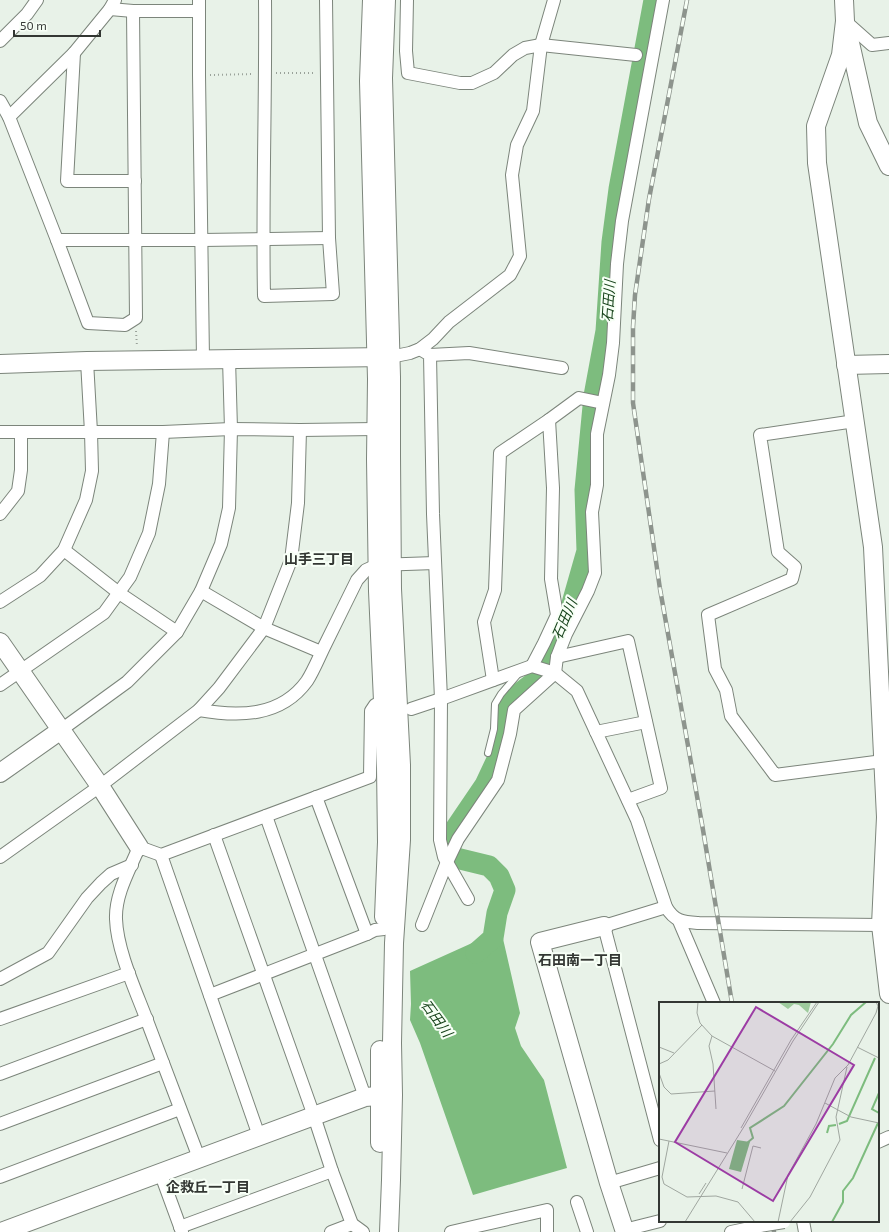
<svg xmlns="http://www.w3.org/2000/svg" width="889" height="1232" font-family="'Exo 2','Noto Sans JP',sans-serif">
<rect width="100%" height="100%" fill="#e8f2e8"/>
<!-- water -->
<path fill="#7dbc7e" d="M 501,930 L 520,1013 L 515,1028 L 521,1046 L 544,1080 L 567,1168 L 473,1195 L 420,1043 L 410,1020 L 411,1004 L 410,971 Z"/>
<g fill="none" stroke-linecap="round" stroke-linejoin="round">
<!-- river -->
<path stroke="#7dbc7e" stroke-width="21" d="M 476,953 L 493,938 L 497,913 L 505,890 L 499,876 L 489,866 L 452,857 L 449,838 L 485,785 L 500,753 L 508,702 L 538,679 L 571,607 L 587,551 L 585,490 L 594,396 L 606,331 L 612,242 L 619,189 L 654,0"/>
<defs>
<path id="lane" d="M 488,753 L 494,729 L 495,704 L 501,694 L 519,673"/>
<g id="street">
<path d="M 199,0 L 199,75 L 203,359"/>
<path d="M 265,0 C 266,99 262,198 264,296 L 333,294 L 329,238 L 326,0"/>
<path d="M 407,0 L 406,51 L 408,73 L 460,83 L 472,83 L 494,73 L 513,55 L 525,48 L 541,45 L 636,55"/>
<path d="M 110,9 L 133,11 L 199,11"/>
<path d="M 845,21 L 872,45 L 889,43"/>
<path d="M 0,41 L 27,14 L 37,0"/>
<path d="M 74,53 L 67,181 L 135,181"/>
<path d="M 0,101 L 9,117 L 57,240 L 88,323 L 125,325 L 136,318 L 133,11"/>
<path d="M 9,117 L 74,53 L 110,9 L 115,0"/>
<path d="M 57,240 L 202,240 L 329,238"/>
<path d="M 420,349 L 430,355 L 433,514 L 441,699 L 440,840 L 444,857 L 468,899"/>
<path d="M 430,355 L 469,353 L 562,368"/>
<path d="M 390,357 L 410,353 L 420,349 L 433,339 L 449,322 L 510,275 L 520,256 L 512,175 L 517,145 L 533,111 L 541,45 L 554,0"/>
<path d="M 549,420 L 579,398 L 603,403"/>
<path d="M 855,421 L 760,435 L 778,552 L 795,567 L 792,579 L 708,615 L 715,669 L 726,690 L 731,716 L 775,775 L 883,761"/>
<path d="M 0,432 L 163,432 L 231,429 L 300,430 L 376,429"/>
<path d="M 0,514 L 18,491 L 21,470 L 21,432"/>
<path d="M 64,550 L 119,593 L 177,632"/>
<path d="M 201,591 L 264,628 L 321,652"/>
<path d="M 0,602 L 40,576 L 64,550 L 86,500 L 92,471 L 91,432 L 87,361"/>
<path d="M 557,657 L 628,641 L 661,788 L 628,800"/>
<path d="M 493,680 L 484,622 L 495,590 L 500,453 L 549,420 L 553,488 L 551,579 L 557,615 L 544,643 L 532,666"/>
<path d="M 0,685 L 104,613 L 130,577 L 149,533 L 159,484 L 163,432"/>
<path d="M 411,709 L 441,699 L 532,666 L 555,673 L 577,691 L 637,820 L 666,907 C 675,922 683,922 699,923 L 881,925"/>
<path d="M 199,710 C 239,717 281,717 307,681 C 314,670 319,657 325,645 C 336,623 346,602 357,580 L 366,570 L 377,565 L 435,563"/>
<path d="M 61,730 L 127,682 L 177,632 L 201,591 L 221,544 L 229,508 L 231,429 L 229,359"/>
<path d="M 596,732 L 646,722"/>
<path d="M 316,797 L 367,934 L 375,930 L 384,929"/>
<path d="M 266,816 L 365,1097"/>
<path d="M 214,835 L 314,1116 L 332,1171 L 352,1224 L 363,1232"/>
<path d="M 161,855 L 259,1136"/>
<path d="M 0,857 L 100,786 L 199,710 L 219,688 L 264,628 L 291,560 L 298,503 L 300,430"/>
<path d="M 679,921 L 714,1003"/>
<path d="M 422,925 L 447,862 L 458,839 L 498,780 L 510,734 L 514,710 L 555,673 L 557,657 L 566,634 L 588,591 L 595,573 L 592,512 L 597,485 L 597,434 L 609,375 L 613,343 L 617,264 L 622,221 L 663,0"/>
<path d="M 0,979 L 48,953 L 87,898 L 101,883 L 111,874 L 132,865"/>
<path d="M 210,995 L 367,934"/>
<path d="M 0,1019 L 129,973"/>
<path d="M 0,1074 L 147,1019"/>
<path d="M 0,1124 L 163,1063"/>
<path d="M 660,1140 L 604,926 L 666,907"/>
<path d="M 878,1142 L 889,1137"/>
<path d="M 199,1158 C 181,1111 164,1065 146,1018 C 135,989 117,950 116,919 C 115,894 130,869 139,847 L 161,855 L 370,777 L 371,711 L 375,705 L 382,702"/>
<path d="M 160,1172 L 182,1232"/>
<path d="M 0,1177 L 180,1109"/>
<path d="M 609,1183 L 660,1168"/>
<path d="M 577,1202 L 587,1232"/>
<path d="M 803,1221 L 805,1232"/>
<path d="M 180,1227 L 332,1171"/>
<path d="M 624,1230 L 660,1221"/>
<path d="M 331,1232 L 352,1224"/>
<path d="M 451,1232 L 547,1210 L 547,1232"/>
<path d="M 731,1232 L 760,1226"/>
</g>
<g id="secondary">
<path d="M 372,0 L 369,81 L 377,379 L 376,459 L 378,591 L 386,767 L 387,842 L 384,917"/>
<path d="M 386,0 L 383,78 L 391,377 L 391,456 L 392,589 L 401,765 L 401,840 L 394,943 L 392,1043 L 393,1095 L 391,1180 L 389,1232"/>
<path d="M 844,0 L 845,21 L 841,55 L 816,126 L 817,163 L 873,547 L 886,817 L 881,925 L 889,994"/>
<path d="M 848,34 L 868,123 L 889,166"/>
<path d="M 0,364 L 87,361 L 387,357"/>
<path d="M 846,365 L 889,364"/>
<path d="M 0,642 L 100,786 L 139,847"/>
<path d="M 0,773 L 61,730"/>
<path d="M 604,926 L 540,942 L 609,1183 L 625,1232"/>
<path d="M 380,1143 L 380,1050"/>
<path d="M 1,1232 L 365,1097 L 392,1095"/>
</g>
</defs>
<!-- lane casing -->
<use href="#lane" stroke="#7c857b" stroke-width="8"/>
<!-- street casing -->
<use href="#street" stroke="#7c857b" stroke-width="14"/>
<!-- secondary casing -->
<use href="#secondary" stroke="#7c857b" stroke-width="20"/>
<!-- path -->
<g stroke="#9aa29a" stroke-width="2" stroke-dasharray="1 3" stroke-linecap="butt">
<path d="M 276,73 L 316,73"/>
<path d="M 210,75 L 254,74"/>
<path d="M 136,331 L 137,347"/>
</g>
<!-- lane -->
<use href="#lane" stroke="#fff" stroke-width="6"/>
<!-- street -->
<use href="#street" stroke="#fff" stroke-width="12"/>
<!-- secondary -->
<use href="#secondary" stroke="#fff" stroke-width="18"/>
<defs>
<g id="rail">
<path d="M 687,0 L 649,199 L 635,295 L 633,327 L 633,403 L 660,589 L 702,824 L 732,1003"/>
<path d="M 772,1221 L 774,1232"/>
</g>
</defs>
<!-- rail casing -->
<use href="#rail" stroke="#8d948d" stroke-width="4.5"/>
<!-- rail -->
<use href="#rail" stroke="#f7fff6" stroke-width="3" stroke-dasharray="9" stroke-linecap="butt"/>
<defs>
<path id="street-bridge" d="M 760,1226 L 784,1222"/>
</defs>
<!-- street-bridge casing -->
<use href="#street-bridge" stroke="#7c857b" stroke-width="14" stroke-linecap="butt"/>
<!-- street-bridge -->
<use href="#street-bridge" stroke="#fff" stroke-width="12"/>
</g>
<g text-anchor="middle" dominant-baseline="central" stroke-width="4" stroke-linejoin="round" paint-order="stroke">
<!-- water labels -->
<g font-size="14" font-style="italic" fill="#123f16" stroke="#f7fff6">
<text transform="translate(608 301) rotate(-86)">石田川</text>
<text transform="translate(564 619) rotate(-67)">石田川</text>
<text transform="translate(437 1018) rotate(54)">石田川</text>
</g>
<!-- neighbourhood labels -->
<g font-size="14" font-weight="bold" fill="#333733" stroke="#f7fff6">
<text x="319" y="558">山手三丁目</text>
<text x="580" y="959">石田南一丁目</text>
<text x="208" y="1186">企救丘一丁目</text>
</g>
</g>
<!-- overview -->
<g transform="translate(659 1002)">
<rect width="220" height="220" fill="#e8f2e8"/>
<path d="M 119,0 L 152,0 L 149,11 L 140,3 L 135,2 L 129,7 Z" fill="#9ecb9d"/>
<path d="M 78,138 L 91,140 L 82,170 L 70,167 Z" fill="#7dbc7e"/>
<path fill="none" stroke="#7dbc7e" stroke-width="2" d="M 220,91 L 213,107 L 220,111M 180,122 L 188,119 L 216,56M 168,131 L 170,124 L 177,123M 88,141 L 94,136 L 91,126 L 125,104 L 174,42 L 192,13 L 207,0M 173,220 L 184,200 L 184,189 L 194,176 L 219,121"/>
<path fill="none" stroke="#a0a7a0" stroke-width="1" d="M 39,0 L 38,11 L 41,21 L 53,34 L 116,69M 53,34 L 50,44 L 54,62 L 57,107M 0,45 L 15,51M 198,45 L 220,56M 0,62 L 9,58 L 43,23M 0,71 L 5,85 L 12,92 L 56,89M 166,101 L 192,115 L 220,121M 82,126 L 132,38 L 158,0M 0,137 L 68,151M 10,139 L 3,175 L 5,182 L 28,195 L 57,194 L 79,200 L 96,220M 83,187 L 94,144 L 102,146M 40,192 L 47,181M 26,220 L 86,123 L 134,39 L 160,0M 119,220 L 129,173 L 157,122 L 176,76 L 189,63 L 217,11 L 219,4 L 217,0M 131,220 L 151,195 L 181,138 L 177,115 L 188,65"/>
<path fill="#9c3ca4" fill-opacity="0.15" stroke="#9c3ca4" stroke-width="2" d="M 97,5 L 195,63 L 114,199 L 16,140 Z"/>
<rect width="220" height="220" fill="none" stroke="#333733" stroke-width="2"/>
</g>
<!-- scale -->
<path d="M14 30v6h86v-6" fill="none" stroke="#333733" stroke-width="2"/>
<text x="20" y="30" font-size="12" fill="#333733" stroke="#f7fff6" stroke-width="3" paint-order="stroke">50 m</text>
</svg>
